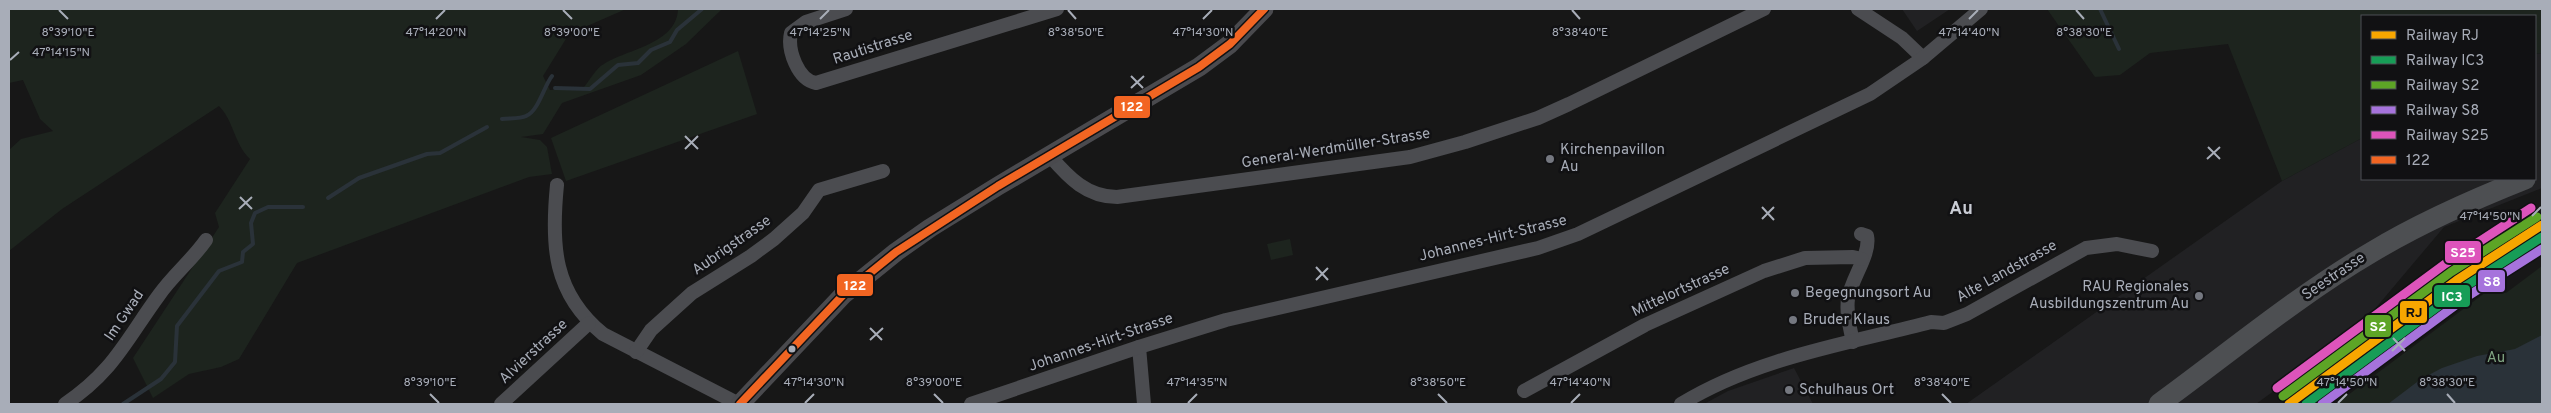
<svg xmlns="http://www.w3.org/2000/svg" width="2551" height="413" font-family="Overpass,sans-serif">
<rect width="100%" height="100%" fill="#171717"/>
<!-- built -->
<g fill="#212123">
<path d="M 1902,9 L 1950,9 L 1917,31 Z"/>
<path d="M 2542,53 L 2542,188 L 2444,227 L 2358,329 L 2256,404 L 1966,404 L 2282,181 L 2362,138 L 2362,179 L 2535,179 L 2535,54 Z"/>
<path d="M 1794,368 L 1813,404 L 1704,404 L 1728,391 Z"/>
</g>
<!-- green -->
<g fill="#1d241e">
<path d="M 9,9 L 626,9 L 569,34 L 543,76 L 550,90 L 584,87 C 590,80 596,68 604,64 C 627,49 677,44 678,9 L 722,9 L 686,44 L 641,75 L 562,103 L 543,134 L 521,137 L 540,140 L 547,147 L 552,174 L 529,177 L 297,263 L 239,359 L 221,367 L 189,374 L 153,398 L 133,358 L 219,227 L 215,213 L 250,159 C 234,144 234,121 219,106 L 62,209 L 9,251 L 9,150 L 21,139 L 53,131 L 40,119 L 23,80 L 9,83 Z"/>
<path d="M 2047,9 L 2542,9 L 2542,53 L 2535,54 L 2535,16 L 2362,16 L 2362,138 L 2282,181 L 2228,44 L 2150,53 L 2120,75 L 2095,77 Z"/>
<path d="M 738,51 L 757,114 L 566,181 L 551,138 Z"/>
<path d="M 1290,239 L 1293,255 L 1271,260 L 1267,244 Z"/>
<path d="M 2542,266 L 2542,404 L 2336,404 L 2497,284 L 2506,293 Z"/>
</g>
<!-- water -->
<path fill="#2a3239" d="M 2542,335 L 2542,404 L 2388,404 L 2421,379 L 2442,368 L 2477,356 L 2515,349 Z"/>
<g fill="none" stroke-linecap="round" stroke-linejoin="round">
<!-- stream -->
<g stroke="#2a3239" stroke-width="4">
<path d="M 2100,9 L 2119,49"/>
<path d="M 555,88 L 590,89 L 618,65 L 638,63 L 651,50 L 670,42 L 677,30 L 702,9"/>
<path d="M 502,119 C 509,118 520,119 526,116 C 538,112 544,86 552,76"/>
<path d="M 328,198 L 359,178 L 427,154 L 440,153 L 487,127"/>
<path d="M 123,404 L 161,379 L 175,362 L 177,326 L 219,271 L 242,262 L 243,252 L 253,244 L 251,223 L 255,213 L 268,207 L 303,207"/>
</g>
<!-- street -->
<g stroke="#4b4c50" stroke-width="14">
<path d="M 846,9 L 806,22 L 791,33 C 787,50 798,80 816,83 L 1057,9"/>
<path d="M 1858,9 L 1902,38 L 1923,58"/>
<path d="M 1050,156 C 1069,178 1087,197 1117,197 L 1410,157 L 1465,142 L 1538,118 L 1569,104 L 1764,9"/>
<path d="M 557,185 C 551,245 553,293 603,334 L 739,404"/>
<path d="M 1853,342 C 1850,328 1846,313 1848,299 C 1851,279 1871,254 1867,236 L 1861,234"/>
<path d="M 1139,347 L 1144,404"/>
<path d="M 636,352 L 651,330 L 692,293 L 751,256 L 774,239 L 803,213 L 819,190 L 883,171"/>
<path d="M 1524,391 L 1645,325 L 1764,271 L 1805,258 L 1853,257 L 1862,259"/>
<path d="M 65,404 C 114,371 126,340 159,295 C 173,275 192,260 206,240"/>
<path d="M 501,404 L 589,323"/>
<path d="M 971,404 L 1139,347 L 1226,320 L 1538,248 L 1578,234 L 1870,94 L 1923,58 L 1981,9"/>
<path d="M 1681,404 C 1756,358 1846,344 1931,322 L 1944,323 L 1967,314 L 2086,248 L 2117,244 L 2152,251"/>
</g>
<!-- secondary -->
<path stroke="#4a4a4e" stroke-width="19" d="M 740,404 L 844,294 L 896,252 L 930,228 L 998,186 L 1199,67 L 1230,44 L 1264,9"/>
<!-- primary -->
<path stroke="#4d4f52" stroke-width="21" d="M 2159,404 C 2229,353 2297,296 2372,252 C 2420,223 2472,200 2525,179"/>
<defs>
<path id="bus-1" d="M 740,404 L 844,294 L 896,252 L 998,186 L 1199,67 L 1230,44 L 1264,9"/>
</defs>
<!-- bus-1 casing -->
<use href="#bus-1" stroke="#111113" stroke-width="11"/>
<!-- bus-1 -->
<use href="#bus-1" stroke="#f26522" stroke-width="8"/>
<defs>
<path id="rail-1" d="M 2289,404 L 2457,280 L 2542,225"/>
<path id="rail-2" d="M 2306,404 L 2463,288 L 2542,237"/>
<path id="rail-3" d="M 2283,396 L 2451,272 L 2537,217"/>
<path id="rail-4" d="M 2322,404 L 2468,296 L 2542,249"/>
<path id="rail-5" d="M 2277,388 L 2445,264 L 2531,208"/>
</defs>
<!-- rail-1 casing -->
<use href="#rail-1" stroke="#111113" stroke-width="12"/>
<!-- rail-2 casing -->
<use href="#rail-2" stroke="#111113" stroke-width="12"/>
<!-- rail-3 casing -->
<use href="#rail-3" stroke="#111113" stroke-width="12"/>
<!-- rail-4 casing -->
<use href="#rail-4" stroke="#111113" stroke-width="12"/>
<!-- rail-5 casing -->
<use href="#rail-5" stroke="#111113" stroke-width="12"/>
<!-- rail-1 -->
<use href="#rail-1" stroke="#f7a600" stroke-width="9"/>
<!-- rail-2 -->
<use href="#rail-2" stroke="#179d57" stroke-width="9"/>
<!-- rail-3 -->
<use href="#rail-3" stroke="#5da526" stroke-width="9"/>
<!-- rail-4 -->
<use href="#rail-4" stroke="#a673dc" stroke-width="9"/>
<!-- rail-5 -->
<use href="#rail-5" stroke="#dd54bb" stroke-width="9"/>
</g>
<!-- ticks -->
<path fill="none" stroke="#a8adb8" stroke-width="2" d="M 59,10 L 68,19M 563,10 L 572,19M 1068,10 L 1076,19M 1572,10 L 1580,19M 2076,10 L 2084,19M 436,19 L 445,10M 820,19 L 829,10M 1203,19 L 1212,10M 1969,19 L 1978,10M 10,60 L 19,52M 1131,76 L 1143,88M 1131,88 L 1144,76M 685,136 L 698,149M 2208,147 L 2220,159M 685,149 L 698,136M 2207,159 L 2220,147M 240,197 L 252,209M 1762,207 L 1774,220M 239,209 L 252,197M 2532,216 L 2541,207M 1762,219 L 1774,207M 1316,267 L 1328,280M 1316,280 L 1328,268M 870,328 L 882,340M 2393,338 L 2405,351M 870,340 L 883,328M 2392,351 L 2405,338M 430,394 L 439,403M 934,394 L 943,403M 1438,394 L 1447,403M 1942,394 L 1951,403M 2447,394 L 2455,403M 805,403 L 814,394M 1188,403 L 1197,394M 1571,403 L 1580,394M 2338,403 L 2347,394"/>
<!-- markers -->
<g fill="#757880" stroke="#111113" stroke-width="2">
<circle cx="1550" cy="159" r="5"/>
<circle cx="1795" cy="293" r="5"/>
<circle cx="2199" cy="296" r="5"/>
<circle cx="1793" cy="320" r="5"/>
<circle cx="1789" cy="390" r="5"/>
</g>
<circle fill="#a8adb8" stroke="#111113" stroke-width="2" cx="792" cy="349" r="4.5"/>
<g text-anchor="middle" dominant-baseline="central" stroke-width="5" stroke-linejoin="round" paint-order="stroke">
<!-- street labels -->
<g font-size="15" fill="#a8adb8" stroke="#111113">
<text transform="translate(873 48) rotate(-18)">Rautistrasse</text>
<text transform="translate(1336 149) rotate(-9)">General-Werdmüller-Strasse</text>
<text transform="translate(1493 239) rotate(-14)">Johannes-Hirt-Strasse</text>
<text transform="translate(732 246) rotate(-35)">Aubrigstrasse</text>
<text transform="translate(2007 272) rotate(-29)">Alte Landstrasse</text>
<text transform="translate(2334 277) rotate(-34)">Seestrasse</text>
<text transform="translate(1681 291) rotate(-25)">Mittelortstrasse</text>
<text transform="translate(125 316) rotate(-56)">Im Gwad</text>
<text transform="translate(1101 343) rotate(-19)">Johannes-Hirt-Strasse</text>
<text transform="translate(534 352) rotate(-43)">Alvierstrasse</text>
</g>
<!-- poi labels -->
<g font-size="15" fill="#a8adb8" stroke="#111113" text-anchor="start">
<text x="1560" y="150">Kirchenpavillon<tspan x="1560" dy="17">Au</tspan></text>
<text x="2189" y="287" text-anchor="end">RAU Regionales<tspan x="2189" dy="17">Ausbildungszentrum Au</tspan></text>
<text x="1805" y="293">Begegnungsort Au</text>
<text x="1803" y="320">Bruder Klaus</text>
<text x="1799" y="390">Schulhaus Ort</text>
</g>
<!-- park labels -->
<g font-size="15" fill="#7fa381" stroke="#111113">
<text x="2496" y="358">Au</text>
</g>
<!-- quarter labels -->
<g font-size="18" font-weight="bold" fill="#c9ccd4" stroke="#111113">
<text x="1961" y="209">Au</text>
</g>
</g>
<g font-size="12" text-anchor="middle" fill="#a8adb8" stroke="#111113" stroke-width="5" stroke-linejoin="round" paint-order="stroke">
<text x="436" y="36">47°14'20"N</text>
<text x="820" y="36">47°14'25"N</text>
<text x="1203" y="36">47°14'30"N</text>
<text x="1969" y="36">47°14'40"N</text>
<text x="68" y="36">8°39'10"E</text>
<text x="572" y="36">8°39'00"E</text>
<text x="1076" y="36">8°38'50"E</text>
<text x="1580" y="36">8°38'40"E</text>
<text x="2084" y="36">8°38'30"E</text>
<text x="61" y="56">47°14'15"N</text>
<text x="2490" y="220">47°14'50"N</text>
<text x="430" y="386">8°39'10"E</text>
<text x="934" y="386">8°39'00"E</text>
<text x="1438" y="386">8°38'50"E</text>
<text x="1942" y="386">8°38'40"E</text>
<text x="2447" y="386">8°38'30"E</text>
<text x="814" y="386">47°14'30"N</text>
<text x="1197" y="386">47°14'35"N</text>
<text x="1580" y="386">47°14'40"N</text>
<text x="2347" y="386">47°14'50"N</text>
</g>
<g stroke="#111113" stroke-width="2">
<rect x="1113" y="95" width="38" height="24" rx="5" fill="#f26522"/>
<rect x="2444" y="240" width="38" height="24" rx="5" fill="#dd54bb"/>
<rect x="2477" y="269" width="29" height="24" rx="5" fill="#a673dc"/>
<rect x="836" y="273" width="38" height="24" rx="5" fill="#f26522"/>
<rect x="2433" y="284" width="38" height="24" rx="5" fill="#179d57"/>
<rect x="2399" y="300" width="29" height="24" rx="5" fill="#f7a600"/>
<rect x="2364" y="314" width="28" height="24" rx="5" fill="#5da526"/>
</g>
<g font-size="14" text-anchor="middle" font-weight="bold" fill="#fff">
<text x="1132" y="111">122</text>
<text x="2463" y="257">S25</text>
<text x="2492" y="286">S8</text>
<text x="855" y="290">122</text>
<text x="2452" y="301">IC3</text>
<text x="2378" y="331">S2</text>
</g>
<g font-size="14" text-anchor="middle" font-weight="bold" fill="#111">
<text x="2414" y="317">RJ</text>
</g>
<!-- border -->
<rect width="2551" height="413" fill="none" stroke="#a8adb8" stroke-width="20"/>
<!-- legend -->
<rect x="2361" y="15" width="175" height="165" fill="#111113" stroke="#4d4f55"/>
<rect x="2371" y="31" width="25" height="8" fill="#f7a600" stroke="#4d4f55"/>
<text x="2406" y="40" font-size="15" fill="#a8adb8">Railway RJ</text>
<rect x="2371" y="56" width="25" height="8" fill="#179d57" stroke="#4d4f55"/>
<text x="2406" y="65" font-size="15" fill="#a8adb8">Railway IC3</text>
<rect x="2371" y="81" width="25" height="8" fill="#5da526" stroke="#4d4f55"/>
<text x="2406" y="90" font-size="15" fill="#a8adb8">Railway S2</text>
<rect x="2371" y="106" width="25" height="8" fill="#a673dc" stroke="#4d4f55"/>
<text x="2406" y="115" font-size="15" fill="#a8adb8">Railway S8</text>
<rect x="2371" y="131" width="25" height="8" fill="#dd54bb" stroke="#4d4f55"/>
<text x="2406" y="140" font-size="15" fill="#a8adb8">Railway S25</text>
<rect x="2371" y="156" width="25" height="8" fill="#f26522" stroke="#4d4f55"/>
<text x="2406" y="165" font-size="15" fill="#a8adb8">122</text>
</svg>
